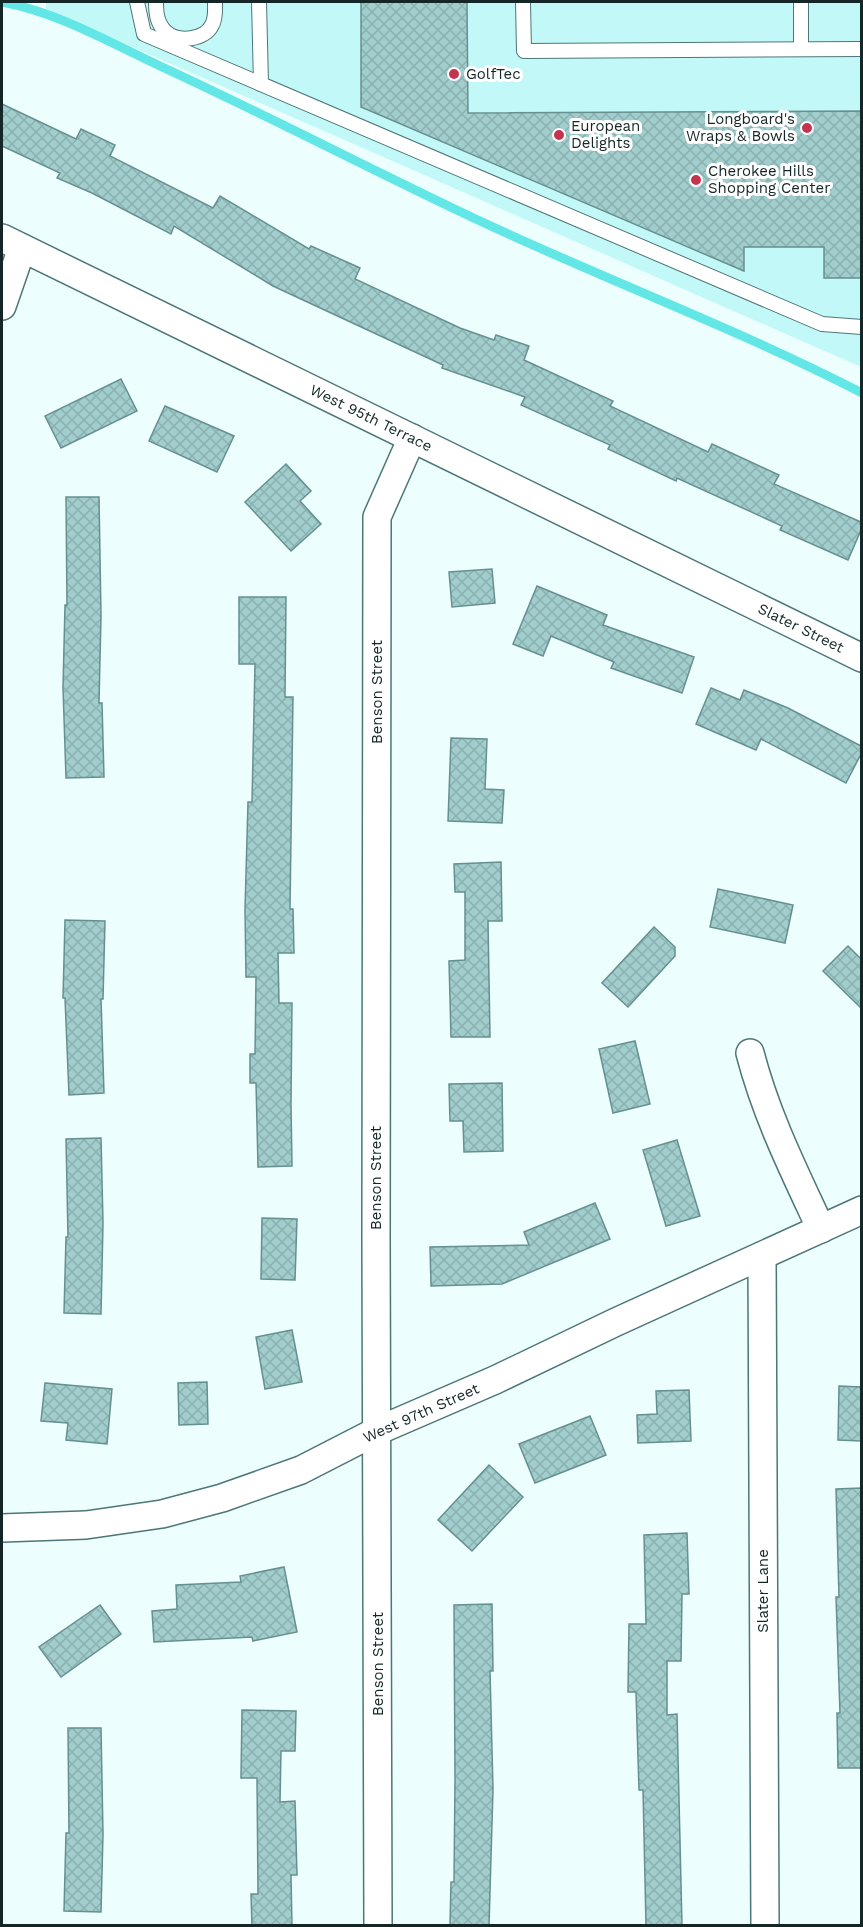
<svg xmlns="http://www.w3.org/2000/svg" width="863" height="1927" font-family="'Work Sans',sans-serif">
<defs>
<pattern id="building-cross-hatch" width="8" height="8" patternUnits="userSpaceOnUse" patternTransform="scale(1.5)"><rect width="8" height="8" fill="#a1cdcd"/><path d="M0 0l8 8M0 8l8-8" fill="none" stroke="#8ab0b0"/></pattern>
</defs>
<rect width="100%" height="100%" fill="#ecfefe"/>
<!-- built -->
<path fill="#c2f9f8" d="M 46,2 L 861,2 L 861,367 L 46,9 Z"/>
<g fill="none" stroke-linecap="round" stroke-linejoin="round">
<!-- stream -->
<path stroke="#62e6e6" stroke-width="9" d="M 2,2 C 57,12 109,42 160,66 C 262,113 362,165 463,213 C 595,276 732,326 862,393"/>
</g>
<!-- building -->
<g fill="url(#building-cross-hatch)" stroke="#669090" stroke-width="1.5">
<path d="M 361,2 L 467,2 L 468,113 L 861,111 L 861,278 L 824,278 L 824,247 L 744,247 L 744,271 L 361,107 Z"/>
<path d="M 2,104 L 76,139 L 81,129 L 115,145 L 110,156 L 213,208 L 220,196 L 309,249 L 311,246 L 360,268 L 355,279 L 460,328 L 494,340 L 496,335 L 529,346 L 524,360 L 613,401 L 610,406 L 708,452 L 712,444 L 779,475 L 774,484 L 861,522 L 861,530 L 848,560 L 780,530 L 782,526 L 677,478 L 676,481 L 608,449 L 610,445 L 521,405 L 525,397 L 442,368 L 443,365 L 273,286 L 174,226 L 171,234 L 92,193 L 57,178 L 60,173 L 2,146 Z"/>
<path d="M 121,379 L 137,411 L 61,448 L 45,416 Z"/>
<path d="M 165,406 L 234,436 L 217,472 L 149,441 Z"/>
<path d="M 286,464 L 311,491 L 300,501 L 321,524 L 291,551 L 245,502 Z"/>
<path d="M 66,497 L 99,497 L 101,616 L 99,703 L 102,703 L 104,777 L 66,778 L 63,688 L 65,605 L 67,605 Z"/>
<path d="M 492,569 L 495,603 L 452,607 L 449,572 Z"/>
<path d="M 537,586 L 607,615 L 603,625 L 694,657 L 682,693 L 611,668 L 614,662 L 551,636 L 543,656 L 513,644 Z"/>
<path d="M 239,597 L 286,597 L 285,697 L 293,697 L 290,909 L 293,909 L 294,953 L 278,953 L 279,1003 L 292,1003 L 291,1104 L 292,1166 L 258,1167 L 256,1083 L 250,1083 L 250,1054 L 255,1054 L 256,977 L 246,977 L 245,910 L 248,802 L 252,802 L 255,664 L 239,664 Z"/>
<path d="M 711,688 L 740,700 L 744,690 L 788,708 L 861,746 L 861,754 L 846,783 L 761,739 L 756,750 L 696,724 Z"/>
<path d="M 451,738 L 487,739 L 485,789 L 504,790 L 502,823 L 448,821 Z"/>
<path d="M 501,862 L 502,921 L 488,921 L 490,1037 L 451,1037 L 449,961 L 465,960 L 465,892 L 455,892 L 454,864 Z"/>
<path d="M 718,889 L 793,905 L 785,943 L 710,927 Z"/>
<path d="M 65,920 L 105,921 L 103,999 L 101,999 L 104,1093 L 69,1095 L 65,998 L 63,998 Z"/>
<path d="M 654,927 L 675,947 L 675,956 L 628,1007 L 602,983 Z"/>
<path d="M 848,946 L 861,959 L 861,1008 L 823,971 Z"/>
<path d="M 635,1041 L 650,1104 L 613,1113 L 599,1049 Z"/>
<path d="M 502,1083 L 503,1151 L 464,1152 L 463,1121 L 450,1121 L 449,1084 Z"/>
<path d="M 101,1138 L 103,1223 L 101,1314 L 64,1313 L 66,1237 L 68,1237 L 66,1139 Z"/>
<path d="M 677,1140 L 700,1216 L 666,1226 L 643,1150 Z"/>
<path d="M 595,1203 L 610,1239 L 502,1284 L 431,1286 L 430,1247 L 529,1245 L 524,1232 Z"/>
<path d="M 262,1218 L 297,1219 L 295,1280 L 261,1279 Z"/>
<path d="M 292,1330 L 302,1382 L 265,1389 L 256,1337 Z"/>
<path d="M 207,1382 L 208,1424 L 179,1425 L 178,1383 Z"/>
<path d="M 45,1383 L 112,1389 L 107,1444 L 66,1440 L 68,1423 L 41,1421 Z"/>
<path d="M 839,1386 L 861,1387 L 861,1441 L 838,1440 Z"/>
<path d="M 689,1390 L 691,1441 L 638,1443 L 637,1415 L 657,1414 L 656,1391 Z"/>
<path d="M 590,1416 L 606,1455 L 535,1483 L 519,1444 Z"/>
<path d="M 489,1465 L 523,1497 L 472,1551 L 438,1520 Z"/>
<path d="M 861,1488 L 861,1768 L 838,1768 L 837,1713 L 840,1713 L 836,1597 L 839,1597 L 836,1489 Z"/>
<path d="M 687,1533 L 689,1594 L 682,1594 L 681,1661 L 667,1661 L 667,1715 L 677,1714 L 682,1926 L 646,1926 L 643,1790 L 639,1790 L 636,1692 L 628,1692 L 629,1624 L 646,1624 L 644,1535 Z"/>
<path d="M 284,1567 L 297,1632 L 253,1641 L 252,1637 L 154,1642 L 152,1611 L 177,1609 L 176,1585 L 241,1582 L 240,1576 Z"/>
<path d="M 492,1604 L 493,1671 L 490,1671 L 493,1789 L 489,1926 L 450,1926 L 451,1882 L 454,1882 L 455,1779 L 454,1605 Z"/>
<path d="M 100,1605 L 121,1634 L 61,1677 L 39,1647 Z"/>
<path d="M 242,1710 L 296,1711 L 295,1751 L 281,1751 L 280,1802 L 295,1801 L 297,1875 L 291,1875 L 292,1926 L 252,1926 L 251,1894 L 258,1894 L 257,1778 L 241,1778 Z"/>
<path d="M 68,1728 L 101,1728 L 103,1834 L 101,1912 L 64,1911 L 66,1833 L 69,1833 Z"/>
</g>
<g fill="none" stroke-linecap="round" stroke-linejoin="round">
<defs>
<g id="service">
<path d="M 137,2 L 144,34 L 822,324 L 862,327"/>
<path d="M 156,2 C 156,13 157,24 166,32 C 178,43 205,40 212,25 C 216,18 215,9 215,2"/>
<path d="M 259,2 L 261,84"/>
<path d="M 523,2 L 524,51 L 862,49"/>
<path d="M 801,2 L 801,49"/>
</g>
<g id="minor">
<path d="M 2,238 L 862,658"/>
<path d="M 2,306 L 22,248"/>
<path d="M 750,1053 C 766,1115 794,1171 821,1229"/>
<path d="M 762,1256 L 765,1926"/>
<path d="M 2,1528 L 86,1525 L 162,1514 L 222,1498 L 301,1470 L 377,1431 L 495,1380 L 616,1322 L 862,1210"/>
<path d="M 378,1926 L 376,1238 L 377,517 L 412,438"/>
</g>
</defs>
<!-- service casing -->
<use href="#service" stroke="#4d7676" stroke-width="16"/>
<!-- minor casing -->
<use href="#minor" stroke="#4d7676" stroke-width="30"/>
<!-- service -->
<use href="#service" stroke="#fff" stroke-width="14"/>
<!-- minor -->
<use href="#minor" stroke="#fff" stroke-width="27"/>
</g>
<!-- markers -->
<g fill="#c4344f" stroke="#fff" stroke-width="2">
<circle cx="454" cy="74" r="6"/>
<circle cx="807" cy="128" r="6"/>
<circle cx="559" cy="135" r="6"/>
<circle cx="696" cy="180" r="6"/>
</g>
<g text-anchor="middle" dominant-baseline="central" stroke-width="6" stroke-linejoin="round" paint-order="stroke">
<!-- poi labels -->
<g font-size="15" fill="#142625" stroke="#fff" text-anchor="start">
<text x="466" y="74">GolfTec</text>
<text x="795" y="119" text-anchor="end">Longboard's<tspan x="795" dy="17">Wraps &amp; Bowls</tspan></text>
<text x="571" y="126">European<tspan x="571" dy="17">Delights</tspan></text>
<text x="708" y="171">Cherokee Hills<tspan x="708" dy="17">Shopping Center</tspan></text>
</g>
<!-- street labels -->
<g font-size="15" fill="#142625" stroke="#fff">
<text transform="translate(371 418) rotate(26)">West 95th Terrace</text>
<text transform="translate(801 628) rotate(26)">Slater Street</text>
<text transform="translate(377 692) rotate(-90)">Benson Street</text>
<text transform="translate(376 1178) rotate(-90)">Benson Street</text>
<text transform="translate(421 1413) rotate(-24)">West 97th Street</text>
<text transform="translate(763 1591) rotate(-90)">Slater Lane</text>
<text transform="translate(378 1664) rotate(-90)">Benson Street</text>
</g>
</g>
<!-- border -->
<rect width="863" height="1927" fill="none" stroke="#142625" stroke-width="6"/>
</svg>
